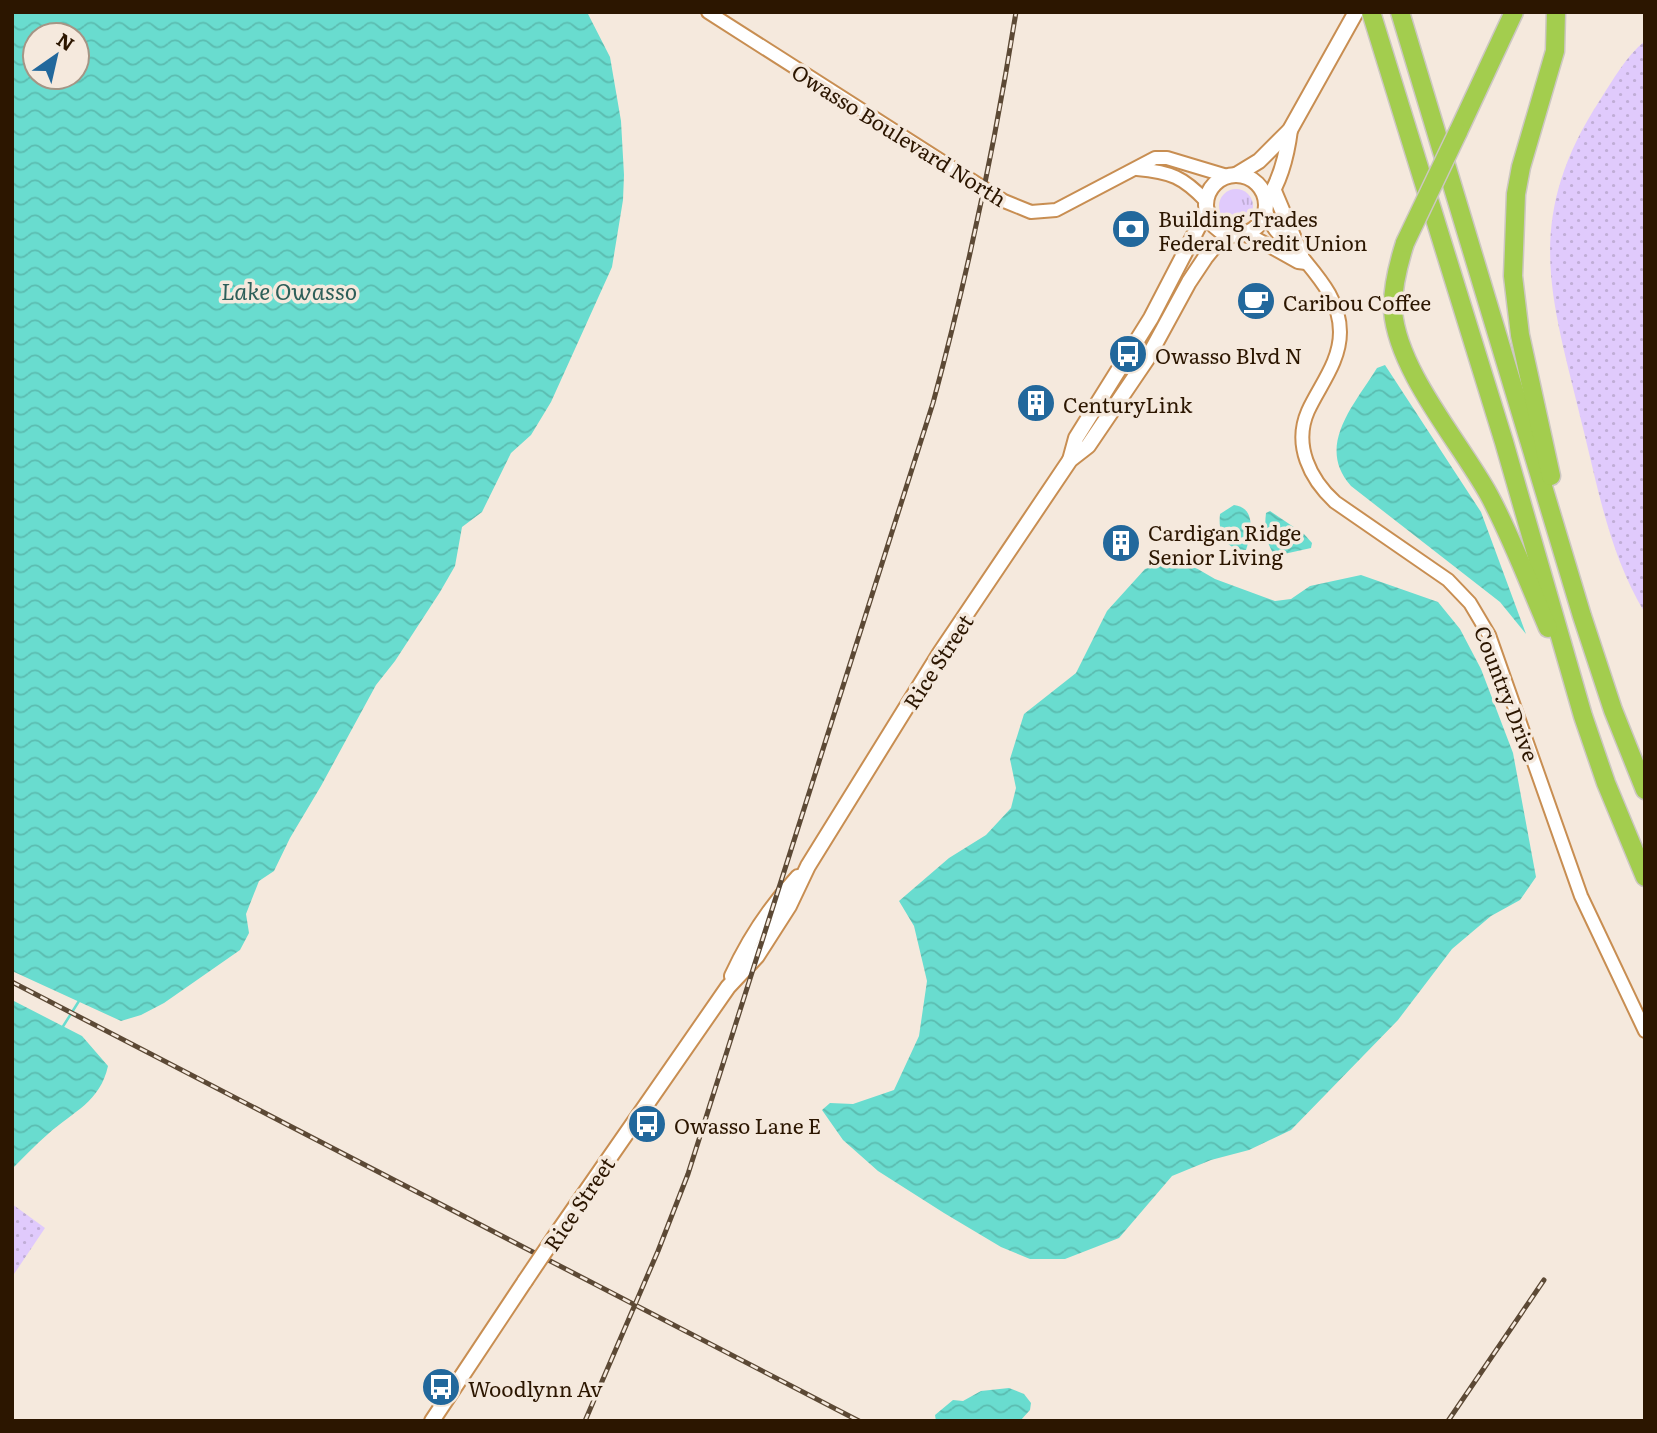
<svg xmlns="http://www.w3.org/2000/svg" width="1657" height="1433" font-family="Literata,serif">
<defs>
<pattern id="grass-tufts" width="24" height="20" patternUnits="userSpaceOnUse" patternTransform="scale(1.75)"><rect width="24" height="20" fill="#e0cafc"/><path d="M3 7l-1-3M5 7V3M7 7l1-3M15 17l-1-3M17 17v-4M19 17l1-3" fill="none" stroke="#c0add6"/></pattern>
<pattern id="park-dots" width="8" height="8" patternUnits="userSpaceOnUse" patternTransform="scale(1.75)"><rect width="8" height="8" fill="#e0cafc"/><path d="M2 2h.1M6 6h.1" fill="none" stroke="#c0add6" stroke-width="1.8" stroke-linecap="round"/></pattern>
<pattern id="water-waves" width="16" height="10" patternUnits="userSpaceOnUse" patternTransform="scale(1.75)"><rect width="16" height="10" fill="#69dccf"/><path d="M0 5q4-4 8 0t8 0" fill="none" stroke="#5bbcb0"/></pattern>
</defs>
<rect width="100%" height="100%" fill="#f5e9dd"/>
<!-- grass -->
<circle fill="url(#grass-tufts)" cx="1236" cy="206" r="17"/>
<!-- park -->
<g fill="url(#park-dots)">
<path d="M 1645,41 L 1645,613 C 1611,557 1599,494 1584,432 C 1553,301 1520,223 1600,100 C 1613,80 1626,56 1645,41 Z"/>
<path d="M 12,1204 L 45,1228 L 12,1277 Z"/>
</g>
<!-- water -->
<g fill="url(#water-waves)" fill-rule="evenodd">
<path d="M 12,12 L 587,12 L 610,57 L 621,121 L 624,175 L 623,200 L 612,267 L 551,402 L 531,435 L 511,453 L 482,512 L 462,527 L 455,566 L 440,592 L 395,661 L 376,685 L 321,786 L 290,838 L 274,871 L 259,881 L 246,914 L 249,933 L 240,950 L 164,1003 L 141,1015 L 121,1021 L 12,971 ZM 77,35 L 77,77 L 35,77 L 35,35 Z"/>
<path d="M 1385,365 L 1481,512 L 1526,634 L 1500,602 L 1351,486 C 1315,446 1355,404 1377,368 Z"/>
<path d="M 1234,505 C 1257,508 1251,534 1246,550 C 1224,550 1218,533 1220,514 Z"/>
<path d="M 1270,511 L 1304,534 L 1312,543 L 1311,548 L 1275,556 C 1266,543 1264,529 1266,513 Z"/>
<path d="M 1171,561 L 1196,568 L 1215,579 L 1275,601 L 1291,599 L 1310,586 L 1361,575 L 1438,602 L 1460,629 L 1481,669 L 1513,753 L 1536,877 L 1520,900 L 1491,916 L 1452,949 L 1398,1020 L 1291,1130 L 1249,1150 L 1211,1160 L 1172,1176 L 1119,1238 L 1065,1259 L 1030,1259 L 1001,1247 L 944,1213 L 878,1171 L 843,1140 L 822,1110 L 830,1103 L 853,1104 L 894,1090 L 919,1036 L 927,981 L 914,926 L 899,901 L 949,858 L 986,835 L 1011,808 L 1016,788 L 1010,759 L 1024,714 L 1076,673 L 1107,611 L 1145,569 Z"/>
<path d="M 12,1000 L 82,1036 L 108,1066 C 100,1102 74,1111 48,1134 C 35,1145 24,1157 12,1169 Z"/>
<path d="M 1009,1388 L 1024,1394 L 1031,1403 L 1030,1410 L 1020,1421 L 936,1421 L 935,1415 L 953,1400 L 963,1401 L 981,1391 Z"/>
</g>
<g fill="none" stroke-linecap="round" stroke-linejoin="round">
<!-- stream -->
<path stroke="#69dccf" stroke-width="2.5" d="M 62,1028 L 79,1001"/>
<defs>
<g id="tertiary">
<path d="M 708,12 L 1004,201 L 1031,212 L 1056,210 L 1155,158 L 1167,158 L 1227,176"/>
<path d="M 1137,169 C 1171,172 1183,177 1206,201"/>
<path d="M 1266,211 C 1274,237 1287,238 1302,257 C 1320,279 1340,301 1340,332 C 1340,362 1320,385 1308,411 C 1293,445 1310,479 1335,502 L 1448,580 L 1470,603 L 1489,635 L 1581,896 L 1645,1031"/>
<path d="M 1241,234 L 1255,238 L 1298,262 L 1306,263"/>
</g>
<g id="secondary">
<path d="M 1236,175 L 1259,161 L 1290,130 L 1356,12"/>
<circle cx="1236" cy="205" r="30"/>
<path d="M 1274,191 L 1301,255"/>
<path d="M 1266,202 C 1280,182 1287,154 1290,130"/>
<path d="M 1070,460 L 1076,438 L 1151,318 L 1207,210"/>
<path d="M 732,976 C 749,939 771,906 798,877"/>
<path d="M 558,1232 L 728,987 L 757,956 L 789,906 L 808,866 L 940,653 L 1070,460 L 1088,446 L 1147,359 L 1189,282 L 1205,258 L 1213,248 L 1232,234"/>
<path d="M 432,1421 L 525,1281"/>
</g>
<g id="motorway">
<path d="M 1371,12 L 1504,442 L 1583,716 L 1606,783 L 1645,877"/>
<path d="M 1400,12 L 1582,616 L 1613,710 L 1645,790"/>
<path d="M 1458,132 L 1514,12"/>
<path d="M 1405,243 C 1398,265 1392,288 1393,311 C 1398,372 1460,442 1489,495 C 1512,538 1529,584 1548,628"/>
<path d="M 1551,476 L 1520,335 L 1513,276 L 1516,194 L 1521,167 L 1555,51 L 1556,12"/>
</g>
</defs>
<!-- tertiary casing -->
<use href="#tertiary" stroke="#c88e52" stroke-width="16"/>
<!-- secondary casing -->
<use href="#secondary" stroke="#c88e52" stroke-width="18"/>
<!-- motorway casing -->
<use href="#motorway" stroke="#ccc7c2" stroke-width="21"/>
<!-- tertiary -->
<use href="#tertiary" stroke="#fff" stroke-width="12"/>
<!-- secondary -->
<use href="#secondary" stroke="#fff" stroke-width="14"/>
<!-- motorway -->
<use href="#motorway" stroke="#a3cd4e" stroke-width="18"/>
<defs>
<g id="rail">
<path d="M 12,982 L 859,1421"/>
<path d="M 585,1421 L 658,1251 L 688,1174 L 933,403 C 968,274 995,144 1016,12"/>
<path d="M 1448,1421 L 1544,1280"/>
</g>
</defs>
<!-- rail casing -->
<use href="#rail" stroke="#5c4935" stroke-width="5"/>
<!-- rail -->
<use href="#rail" stroke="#f5e9dd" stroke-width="2.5" stroke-dasharray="8" stroke-linecap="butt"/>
<defs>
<path id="secondary-bridge" d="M 525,1281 L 558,1232"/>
<path id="motorway-bridge" d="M 1405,243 L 1458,132"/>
</defs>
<!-- secondary-bridge casing -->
<use href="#secondary-bridge" stroke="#c88e52" stroke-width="18" stroke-linecap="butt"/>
<!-- motorway-bridge casing -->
<use href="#motorway-bridge" stroke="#ccc7c2" stroke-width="21" stroke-linecap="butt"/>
<!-- secondary-bridge -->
<use href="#secondary-bridge" stroke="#fff" stroke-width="14"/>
<!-- motorway-bridge -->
<use href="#motorway-bridge" stroke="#a3cd4e" stroke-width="18"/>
</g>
<!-- icons -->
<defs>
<symbol id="bank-disc" viewBox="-11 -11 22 22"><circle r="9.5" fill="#22689c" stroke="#f5e9dd"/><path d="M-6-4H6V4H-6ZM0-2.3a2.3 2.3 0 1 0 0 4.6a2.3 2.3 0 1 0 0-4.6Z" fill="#fff"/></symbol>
<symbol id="cafe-disc" viewBox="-11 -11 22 22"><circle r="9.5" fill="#22689c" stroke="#f5e9dd"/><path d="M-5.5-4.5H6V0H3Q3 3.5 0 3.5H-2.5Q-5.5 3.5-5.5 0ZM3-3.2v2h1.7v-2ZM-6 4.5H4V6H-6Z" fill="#fff"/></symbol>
<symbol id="bus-disc" viewBox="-11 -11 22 22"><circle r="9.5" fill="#22689c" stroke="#f5e9dd"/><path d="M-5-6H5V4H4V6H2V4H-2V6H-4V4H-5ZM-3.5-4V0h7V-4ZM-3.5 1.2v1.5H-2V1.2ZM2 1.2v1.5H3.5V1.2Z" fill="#fff"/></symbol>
<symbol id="building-disc" viewBox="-11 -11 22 22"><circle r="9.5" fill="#22689c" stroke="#f5e9dd"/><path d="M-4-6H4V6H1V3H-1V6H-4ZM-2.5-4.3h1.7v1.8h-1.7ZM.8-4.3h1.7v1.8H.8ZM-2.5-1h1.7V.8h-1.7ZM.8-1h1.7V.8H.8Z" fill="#fff"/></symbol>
</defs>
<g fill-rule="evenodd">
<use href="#bank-disc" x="1109" y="207" width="44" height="44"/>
<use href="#cafe-disc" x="1234" y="279" width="44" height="44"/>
<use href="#bus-disc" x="1106" y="332" width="44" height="44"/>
<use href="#building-disc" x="1014" y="381" width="44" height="44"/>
<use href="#building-disc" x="1099" y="521" width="44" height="44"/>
<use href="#bus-disc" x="625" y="1102" width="44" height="44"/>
<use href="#bus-disc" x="419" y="1365" width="44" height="44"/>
</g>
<g text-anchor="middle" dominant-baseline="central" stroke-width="7" stroke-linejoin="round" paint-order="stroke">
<!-- street labels -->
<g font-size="21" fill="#2c1600" stroke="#f5e9dd">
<text transform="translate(900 134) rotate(32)">Owasso Boulevard North</text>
<text transform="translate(937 661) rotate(-57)">Rice Street</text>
<text transform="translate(1508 693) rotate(69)">Country Drive</text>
<text transform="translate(578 1203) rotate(-56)">Rice Street</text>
</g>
<!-- poi labels -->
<g font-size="21" fill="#2c1600" stroke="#f5e9dd" text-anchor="start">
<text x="1158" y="217">Building Trades<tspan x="1158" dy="24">Federal Credit Union</tspan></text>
<text x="1283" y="301">Caribou Coffee</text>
<text x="1155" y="354">Owasso Blvd N</text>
<text x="1063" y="403">CenturyLink</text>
<text x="1148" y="531">Cardigan Ridge<tspan x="1148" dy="24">Senior Living</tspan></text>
<text x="674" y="1124">Owasso Lane E</text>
<text x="468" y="1387">Woodlynn Av</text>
</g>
<!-- water labels -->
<g font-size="23" font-style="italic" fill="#2d5f59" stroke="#f5e9dd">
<text x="289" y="290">Lake Owasso</text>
</g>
</g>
<!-- border -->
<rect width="1657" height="1433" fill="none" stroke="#2c1600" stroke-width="28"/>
<!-- north arrow -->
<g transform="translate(56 56) rotate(34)"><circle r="33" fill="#f5e9dd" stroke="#a59585" stroke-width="2"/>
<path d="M0-5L12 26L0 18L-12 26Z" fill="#22689c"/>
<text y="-10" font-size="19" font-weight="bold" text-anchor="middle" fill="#2c1600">N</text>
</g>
</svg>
